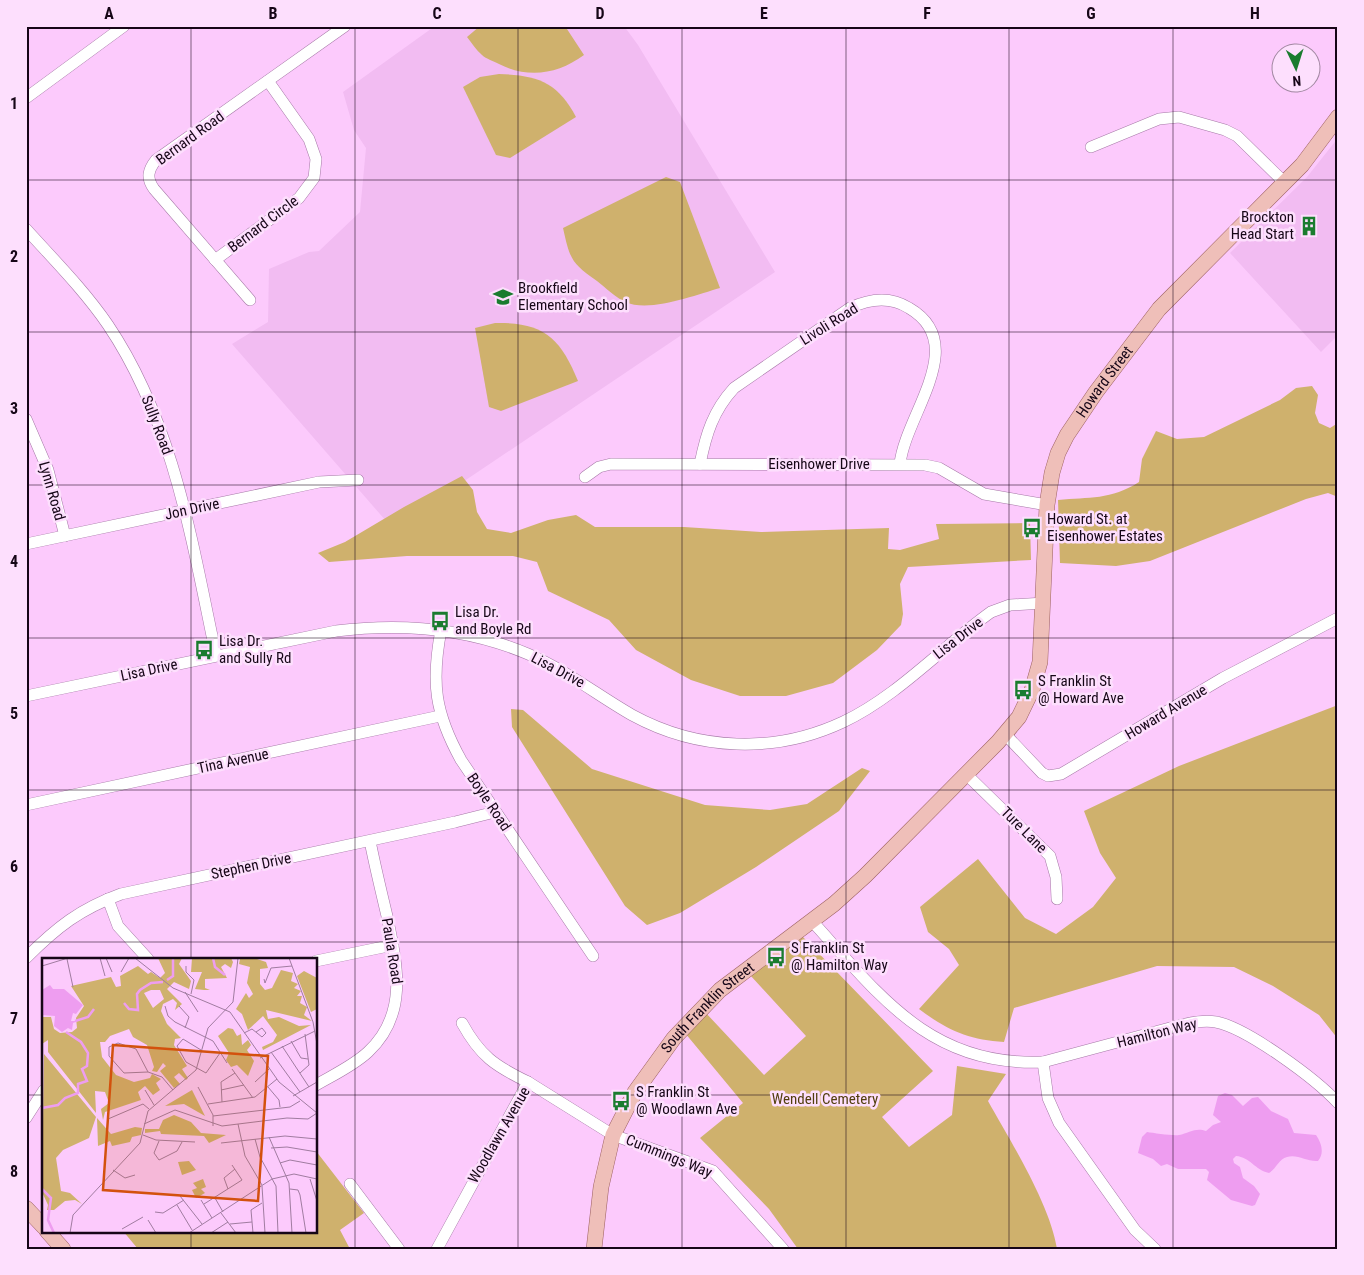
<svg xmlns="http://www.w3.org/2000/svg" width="1364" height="1275" font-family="'Roboto Condensed',sans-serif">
<rect width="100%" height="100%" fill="#fccafc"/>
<!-- built -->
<g fill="#f2bcf2">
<path d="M 435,26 L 624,26 L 638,45 L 775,272 L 393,529 L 232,344 L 268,322 L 269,269 L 309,252 L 319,251 L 360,212 L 366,148 L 354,130 L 343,92 Z"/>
<path d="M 1338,138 L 1338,335 L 1321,352 L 1230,253 L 1307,177 Z"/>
</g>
<!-- green -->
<g fill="#cfb16d">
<path d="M 480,26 L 565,26 L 584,55 C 558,74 529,79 499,64 C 494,61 486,59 482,55 C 476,50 472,43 467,37 Z"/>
<path d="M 499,74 C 537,75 558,82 576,117 L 510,158 L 496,155 L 463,87 L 480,77 Z"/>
<path d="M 666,177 L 680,182 L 720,288 C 695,295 650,313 625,302 C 615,297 606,288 597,281 C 571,263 570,259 563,228 Z"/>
<path d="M 495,323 C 543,322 560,337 578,381 L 501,411 L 489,407 L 475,328 Z"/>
<path d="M 1312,386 L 1318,395 L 1315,413 L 1319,423 L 1330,428 L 1338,423 L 1338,497 L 1328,493 L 1306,499 L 1150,561 L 1116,566 L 1060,563 L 1058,500 C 1089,497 1111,500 1139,482 L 1142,459 L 1156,431 L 1177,439 L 1204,437 L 1280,400 L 1296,388 Z"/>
<path d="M 462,476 L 473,490 L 477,512 L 487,529 L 511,533 L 548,520 L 576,515 L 595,527 L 684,527 L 761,532 L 889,528 L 888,549 L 900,550 L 939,539 L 936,524 L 1030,523 L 1031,560 L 908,567 L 900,584 L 903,614 L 901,625 L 877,650 L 833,683 L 786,696 L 740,696 L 691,680 L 636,650 L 609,620 L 548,591 L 537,562 L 513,556 L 407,556 L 329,562 L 318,553 L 345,542 L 404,507 Z"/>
<path d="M 1338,705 L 1338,1039 L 1319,1015 L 1273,986 L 1234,967 L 1157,966 L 1014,1008 L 1004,1042 C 969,1040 947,1030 919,1009 L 959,965 L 949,949 L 928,932 L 920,907 L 978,859 L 1025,918 L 1056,934 L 1093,907 L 1116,878 L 1100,853 L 1084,811 L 1179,766 Z"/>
<path d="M 511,709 L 523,710 L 592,769 L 705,805 L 770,810 L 807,804 L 862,768 L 870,771 L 839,811 L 756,867 L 680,913 L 647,925 L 625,906 L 512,727 Z"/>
<path d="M 802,936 L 933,1071 L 882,1117 L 909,1147 L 952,1115 L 957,1066 L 1006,1074 L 988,1101 C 1011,1142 1050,1204 1057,1249 L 798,1249 L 769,1209 L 700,1138 L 743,1103 L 685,1033 L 705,1012 L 764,1075 L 806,1036 L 750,975 Z"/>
<path d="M 316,1151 L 364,1213 L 340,1230 L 350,1249 L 138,1249 L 123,1231 L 316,1231 Z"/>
</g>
<!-- water -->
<path fill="#ee9df0" d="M 1225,1093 L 1232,1095 L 1243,1106 L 1252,1098 L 1258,1097 L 1271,1111 L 1288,1119 L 1294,1133 L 1316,1135 C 1321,1142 1325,1153 1318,1161 C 1307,1162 1298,1154 1287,1157 C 1279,1159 1276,1169 1269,1173 C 1255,1170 1250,1157 1236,1156 L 1233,1159 L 1234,1163 L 1240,1167 L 1243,1178 L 1254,1186 L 1260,1194 L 1255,1205 L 1252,1206 L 1231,1200 L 1207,1180 L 1209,1172 L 1206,1169 L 1178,1169 L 1167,1164 L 1161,1166 L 1153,1159 L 1138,1153 L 1142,1137 L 1147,1132 C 1154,1133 1173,1136 1179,1135 C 1189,1133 1196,1127 1206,1131 L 1213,1125 L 1221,1122 L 1213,1115 L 1218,1096 Z"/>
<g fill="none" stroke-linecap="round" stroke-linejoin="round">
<defs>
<g id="minor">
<path d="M 26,98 L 124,26"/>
<path d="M 1091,147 L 1159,119 L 1179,117 L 1225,130 L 1237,136 L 1285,183"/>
<path d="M 26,229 C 54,260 84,290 108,325 C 174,423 192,542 216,655"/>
<path d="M 215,260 L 299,198 L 314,178 L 316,159 L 309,139 L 268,81"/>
<path d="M 250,300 L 154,189 C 146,178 148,170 156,160 L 345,26"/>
<path d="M 26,419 L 48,470 L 65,536"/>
<path d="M 700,464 C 706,434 713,411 734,388 L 850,308 C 869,299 890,296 909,308 C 971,344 905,415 900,464"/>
<path d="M 585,477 L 599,467 L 611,464 L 925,465 L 939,468 L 984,494 L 1047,505"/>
<path d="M 26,544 L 319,482 L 358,480"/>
<path d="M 441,630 C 431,683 435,713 461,760 L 593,956"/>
<path d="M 26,696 L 336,631 C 401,623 467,628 528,654 C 566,670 597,695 632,715 C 698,751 775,754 843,722 C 898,696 942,647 991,612 L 1010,605 L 1044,603"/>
<path d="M 1005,734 L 1042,773 L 1048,776 L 1061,774 L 1223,678 L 1338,618"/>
<path d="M 966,774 L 1050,856 L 1056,877 L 1057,899"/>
<path d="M 26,805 L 440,716"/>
<path d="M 108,899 L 118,926 L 148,959"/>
<path d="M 812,921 C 880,996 931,1067 1043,1062 L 1048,1098 L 1059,1123 L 1135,1230 L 1155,1249"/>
<path d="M 26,958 C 57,927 80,909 121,894 L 455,822 L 495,812"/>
<path d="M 316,961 L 393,945"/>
<path d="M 462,1023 C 480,1056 495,1066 528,1082"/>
<path d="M 1043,1062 L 1181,1025 C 1193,1022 1204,1020 1216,1022 C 1247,1028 1316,1079 1338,1103"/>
<path d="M 316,1085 C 333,1075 353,1066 368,1052 C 409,1014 397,964 387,916 C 381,891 375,866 370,841"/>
<path d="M 26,1118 L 44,1090"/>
<path d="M 350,1184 L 399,1249"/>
<path d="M 437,1249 L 528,1082 L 613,1135 L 713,1171 L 783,1249"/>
</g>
<g id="major">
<path d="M 26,1208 L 44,1227"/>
<path d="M 47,1231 L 63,1249"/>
<path id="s1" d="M 594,1249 L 601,1187 L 613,1135 L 635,1092 L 674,1038 L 720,990 L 834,904 L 865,876 L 998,742 L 1019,717 L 1032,690 L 1040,662 L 1047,505 L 1052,473 L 1058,453 L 1067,435 L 1096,392 L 1159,309 L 1302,165 L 1338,117"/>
</g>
</defs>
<!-- minor casing -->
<use href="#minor" stroke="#a679a7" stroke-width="12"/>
<!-- major casing -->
<use href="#major" stroke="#9d6262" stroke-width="16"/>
<!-- minor -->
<use href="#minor" stroke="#fff" stroke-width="11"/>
<!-- major -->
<use href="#major" stroke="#efbfb9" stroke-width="15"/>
</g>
<!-- grid -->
<path fill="none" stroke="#160617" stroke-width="1" stroke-opacity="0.55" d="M 191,26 L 191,959M 355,26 L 355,1249M 518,26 L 518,1249M 682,26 L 682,1249M 846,26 L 846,1249M 1009,26 L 1009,1249M 1173,26 L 1173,1249M 26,180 L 1338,180M 26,332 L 1338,332M 26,485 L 1338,485M 26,638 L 1338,638M 26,790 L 1338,790M 26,942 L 1338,942M 26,1095 L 44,1095M 316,1095 L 1338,1095M 191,1231 L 191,1249"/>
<!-- icons -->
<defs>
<symbol id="building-bare" viewBox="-9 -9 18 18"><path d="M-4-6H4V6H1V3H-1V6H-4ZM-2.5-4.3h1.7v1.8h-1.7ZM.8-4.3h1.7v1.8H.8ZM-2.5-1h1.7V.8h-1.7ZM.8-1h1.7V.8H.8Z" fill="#1a7c2f" stroke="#fddffd" stroke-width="2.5" paint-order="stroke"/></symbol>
<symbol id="school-bare" viewBox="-9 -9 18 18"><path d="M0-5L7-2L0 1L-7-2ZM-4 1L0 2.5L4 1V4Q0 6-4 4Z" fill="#1a7c2f" stroke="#fddffd" stroke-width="2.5" paint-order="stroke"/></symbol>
<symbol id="bus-bare" viewBox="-9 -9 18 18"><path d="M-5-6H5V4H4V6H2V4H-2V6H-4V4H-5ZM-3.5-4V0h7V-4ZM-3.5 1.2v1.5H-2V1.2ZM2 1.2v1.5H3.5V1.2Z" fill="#1a7c2f" stroke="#fddffd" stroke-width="2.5" paint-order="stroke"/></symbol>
</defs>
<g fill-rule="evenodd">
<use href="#building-bare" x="1295" y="212" width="28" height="28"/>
<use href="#school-bare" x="489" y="283" width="28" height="28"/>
<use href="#bus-bare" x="1018" y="514" width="28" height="28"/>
<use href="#bus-bare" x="426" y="607" width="28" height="28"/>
<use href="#bus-bare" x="190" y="636" width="28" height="28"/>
<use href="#bus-bare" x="1009" y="676" width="28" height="28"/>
<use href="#bus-bare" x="762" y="943" width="28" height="28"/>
<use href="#bus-bare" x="607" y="1087" width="28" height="28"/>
</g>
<g text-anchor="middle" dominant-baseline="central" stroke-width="5" stroke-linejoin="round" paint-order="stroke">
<!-- street labels -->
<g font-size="15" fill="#160617" stroke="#fddffd">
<text transform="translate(190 138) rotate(-36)">Bernard Road</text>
<text transform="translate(263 224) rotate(-37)">Bernard Circle</text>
<text transform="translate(829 324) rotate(-32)">Livoli Road</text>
<text stroke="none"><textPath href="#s1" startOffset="1058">Howard Street</textPath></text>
<text transform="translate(157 425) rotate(69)">Sully Road</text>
<text x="819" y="464">Eisenhower Drive</text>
<text transform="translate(52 491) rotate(74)">Lynn Road</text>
<text transform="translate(192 509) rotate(-12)">Jon Drive</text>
<text transform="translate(958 638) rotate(-38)">Lisa Drive</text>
<text transform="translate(149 670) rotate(-12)">Lisa Drive</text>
<text transform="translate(558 670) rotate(28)">Lisa Drive</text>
<text transform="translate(1166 712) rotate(-31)">Howard Avenue</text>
<text transform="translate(233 761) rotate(-12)">Tina Avenue</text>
<text transform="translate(489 802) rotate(56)">Boyle Road</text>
<text transform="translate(1024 830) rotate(45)">Ture Lane</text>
<text transform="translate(251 866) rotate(-12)">Stephen Drive</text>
<text transform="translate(392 951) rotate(81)">Paula Road</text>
<text stroke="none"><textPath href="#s1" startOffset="276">South Franklin Street</textPath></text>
<text transform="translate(1157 1033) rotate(-14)">Hamilton Way</text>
<text transform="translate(499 1135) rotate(-60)">Woodlawn Avenue</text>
<text transform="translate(669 1156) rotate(22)">Cummings Way</text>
</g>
<!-- poi labels -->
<g font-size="15" fill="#160617" stroke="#fddffd" text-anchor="start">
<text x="1294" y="217" text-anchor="end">Brockton<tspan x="1294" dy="17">Head Start</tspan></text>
<text x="518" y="288">Brookfield<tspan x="518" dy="17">Elementary School</tspan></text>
<text x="1047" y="519">Howard St. at<tspan x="1047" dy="17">Eisenhower Estates</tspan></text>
<text x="455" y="612">Lisa Dr.<tspan x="455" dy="17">and Boyle Rd</tspan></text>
<text x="219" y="641">Lisa Dr.<tspan x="219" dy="17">and Sully Rd</tspan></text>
<text x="1038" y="681">S Franklin St<tspan x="1038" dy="17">@ Howard Ave</tspan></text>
<text x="791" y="948">S Franklin St<tspan x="791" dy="17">@ Hamilton Way</tspan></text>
<text x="636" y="1092">S Franklin St<tspan x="636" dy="17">@ Woodlawn Ave</tspan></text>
</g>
<!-- park labels -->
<g font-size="15" fill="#513e0d" stroke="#fddffd">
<text x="825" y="1099">Wendell Cemetery</text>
</g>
</g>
<!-- overview -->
<g transform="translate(42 958)">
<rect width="275" height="275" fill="#fccafc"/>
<path d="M 116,0 L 140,0 L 137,6 L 149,23 L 147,31 L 132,24 L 125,31 L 140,46 L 133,52 L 135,45 L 131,41 L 121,46 L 119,53 L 125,66 L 139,80 L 133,81 L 132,87 L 145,108 L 140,111 L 146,120 L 144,122 L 137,115 L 132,119 L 138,126 L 132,130 L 118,113 L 124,108 L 121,105 L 115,114 L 110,113 L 112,109 L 105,87 L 91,79 L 87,71 L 68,78 L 63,84 L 58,84 L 60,99 L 74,117 L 92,124 L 108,120 L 110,116 L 119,121 L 114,125 L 118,132 L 111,137 L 103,128 L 96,134 L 99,142 L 63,154 L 61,162 L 59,151 L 67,145 L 63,134 L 53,133 L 54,155 L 6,94 L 6,82 L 0,86 L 0,59 L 9,59 L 12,71 L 18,75 L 30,74 L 35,70 L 34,60 L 42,48 L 29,28 L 69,19 L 74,29 L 79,28 L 78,18 L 96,8 L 106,16 L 109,14 L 118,20 L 123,15 ZM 109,32 L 118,32 L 122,41 L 111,50 L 102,35 ZM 150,0 L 189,0 L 191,4 L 189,10 L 183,6 L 179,9 L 185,20 L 163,21 L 163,30 L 168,32 L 162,32 L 153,31 L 160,14 L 149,14 ZM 212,0 L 224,4 L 226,10 L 218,11 L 218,26 L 223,32 L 230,30 L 239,12 L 251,15 L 249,23 L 256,26 L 252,30 L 259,33 L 255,38 L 260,38 L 258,45 L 265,49 L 262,57 L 270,63 L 224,52 L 226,61 L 237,59 L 257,68 L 269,67 L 221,92 L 220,89 L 231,84 L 235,77 L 221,58 L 206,72 L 200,56 L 194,51 L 204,35 L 207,40 L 211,36 L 205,25 L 208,9 L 197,6 L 198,1 ZM 262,13 L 275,20 L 275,51 L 269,54 L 255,18 ZM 186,70 L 191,71 L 195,78 L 199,76 L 200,87 L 206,82 L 209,87 L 205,92 L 212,103 L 206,118 L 195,107 L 189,109 L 184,102 L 187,95 L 176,78 ZM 2,96 L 54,159 L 47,180 L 21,192 L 14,200 L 19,233 L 28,235 L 40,246 L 33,242 L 23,243 L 12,252 L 5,252 L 6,247 L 0,234 ZM 150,132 L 163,158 L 142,146 L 123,148 ZM 132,157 L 149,164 L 159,175 L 184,177 L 167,185 L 162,178 L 119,176 L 118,173 L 103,175 L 103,171 L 117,171 L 121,162 ZM 55,160 L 69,176 L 93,169 L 100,170 L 99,177 L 90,179 L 88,184 L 70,188 L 68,183 L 56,188 ZM 147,203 L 154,212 L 140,217 L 136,204 ZM 161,221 L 164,229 L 159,231 L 163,235 L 154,240 L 150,232 L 155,230 L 151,225 Z" fill="#cfb16d" fill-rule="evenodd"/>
<path d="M 8,27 L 11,31 L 22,31 L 41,47 L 34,56 L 31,55 L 29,63 L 36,63 L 31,65 L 30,72 L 26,70 L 20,74 L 12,68 L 13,58 L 0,57 L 0,32 Z" fill="#ee9df0"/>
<path fill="none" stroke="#ee9df0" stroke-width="2.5" d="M 171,0 L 173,9 L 183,17M 125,22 L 131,18 L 131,0M 82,45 L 87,51 L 96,52 L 95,36 L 98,32 L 109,25 L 121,24M 33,63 L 46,59 L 52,51M 0,150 L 16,147 L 23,140 L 36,135 L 36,126 L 45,123 L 40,111 L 45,108 L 46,95 L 39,84 L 24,74M 0,231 L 9,240 L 6,262 L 12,275"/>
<path fill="none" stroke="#a07ca0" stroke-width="1" d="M 58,0 L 63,18M 64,0 L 70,14M 93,0 L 131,30 L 188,54 L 237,124 L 275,155M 247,0 L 271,64 L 275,86M 25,1 L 31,29M 0,8 L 26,0M 144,8 L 144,14 L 152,22 L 149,36M 79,14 L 87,0M 222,21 L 223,25 L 229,10 L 250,8M 143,34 L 156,54M 123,48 L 126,58 L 133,64 L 171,83 L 185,105M 137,48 L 147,59 L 143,70M 202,75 L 210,71 L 220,79 L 224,75 L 220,70 L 214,74M 249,83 L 259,100 L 266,101M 240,88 L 267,129M 159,92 L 141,81 L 135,88 L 144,104 L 164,115 L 178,95M 229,94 L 258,134M 218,100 L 273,73M 190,111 L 211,140M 106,114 L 82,115 L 67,98 L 67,89 L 76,85 L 94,91 L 106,114 L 120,119 L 131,132M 258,115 L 267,107 L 263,76M 213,124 L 227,111M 156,129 L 171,157 L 171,168M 226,129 L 237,142 L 238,149M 103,132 L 112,147M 179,132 L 202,127M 251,138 L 275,124M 180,144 L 179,124 L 193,115M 166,146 L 213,139 L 235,121M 171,158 L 248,149 L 258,143M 66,161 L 101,146 L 107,151M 102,166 L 133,152 L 180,168 L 245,160 L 266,161 L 275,155M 196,166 L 203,198 L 220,227M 101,177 L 114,182 L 153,184M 227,179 L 247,225 L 250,275M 213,181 L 218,199 L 234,228 L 236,275M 117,183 L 112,195 L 117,202 L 135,193 L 140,184M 179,185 L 243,178 L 275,181M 229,190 L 245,189 L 275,194M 238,205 L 248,202 L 275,207M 71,212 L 83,220 L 93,217M 268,221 L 275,243M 220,228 L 223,275M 186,231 L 182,220 L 193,211M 248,231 L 256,232 L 258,237 L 264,275M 138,238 L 160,266M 173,240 L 181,254M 159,242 L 170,260M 162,246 L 200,222 L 190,207M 135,247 L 150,272M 113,254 L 121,255 L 142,242M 179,255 L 194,275M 106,262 L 114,275M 188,266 L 210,264M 80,271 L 101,259M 28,275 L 31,257 L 98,185 L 106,153 L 154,112 L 166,70 L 191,44 L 196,0M 147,275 L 230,221 L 252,216 L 275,221M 169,275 L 186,264M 211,275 L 209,252 L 220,245"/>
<path fill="#d3510d" fill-opacity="0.15" stroke="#d3510d" stroke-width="2.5" d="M 71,87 L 226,98 L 216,243 L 61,232 Z"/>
<rect width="275" height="275" fill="none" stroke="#160617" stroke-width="2.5"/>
</g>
<!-- border -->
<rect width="1364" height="1275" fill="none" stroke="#fddffd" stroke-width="55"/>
<!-- north arrow -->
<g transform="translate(1296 68) rotate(176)"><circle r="24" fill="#fddffd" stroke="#a188a1"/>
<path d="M0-4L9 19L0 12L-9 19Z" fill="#1a7c2f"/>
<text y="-8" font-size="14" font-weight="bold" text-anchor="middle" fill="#160617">N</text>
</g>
<rect x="28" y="28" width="1308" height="1220" fill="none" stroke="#160617" stroke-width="2"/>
<g font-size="16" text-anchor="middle" font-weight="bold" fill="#160617">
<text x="109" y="19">A</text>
<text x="273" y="19">B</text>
<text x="437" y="19">C</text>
<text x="600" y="19">D</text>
<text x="764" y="19">E</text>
<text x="927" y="19">F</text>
<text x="1091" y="19">G</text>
<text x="1255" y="19">H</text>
<text x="14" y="109">1</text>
<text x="14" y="262">2</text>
<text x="14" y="414">3</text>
<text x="14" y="567">4</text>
<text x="14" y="719">5</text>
<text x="14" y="872">6</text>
<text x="14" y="1024">7</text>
<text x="14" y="1177">8</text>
</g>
</svg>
